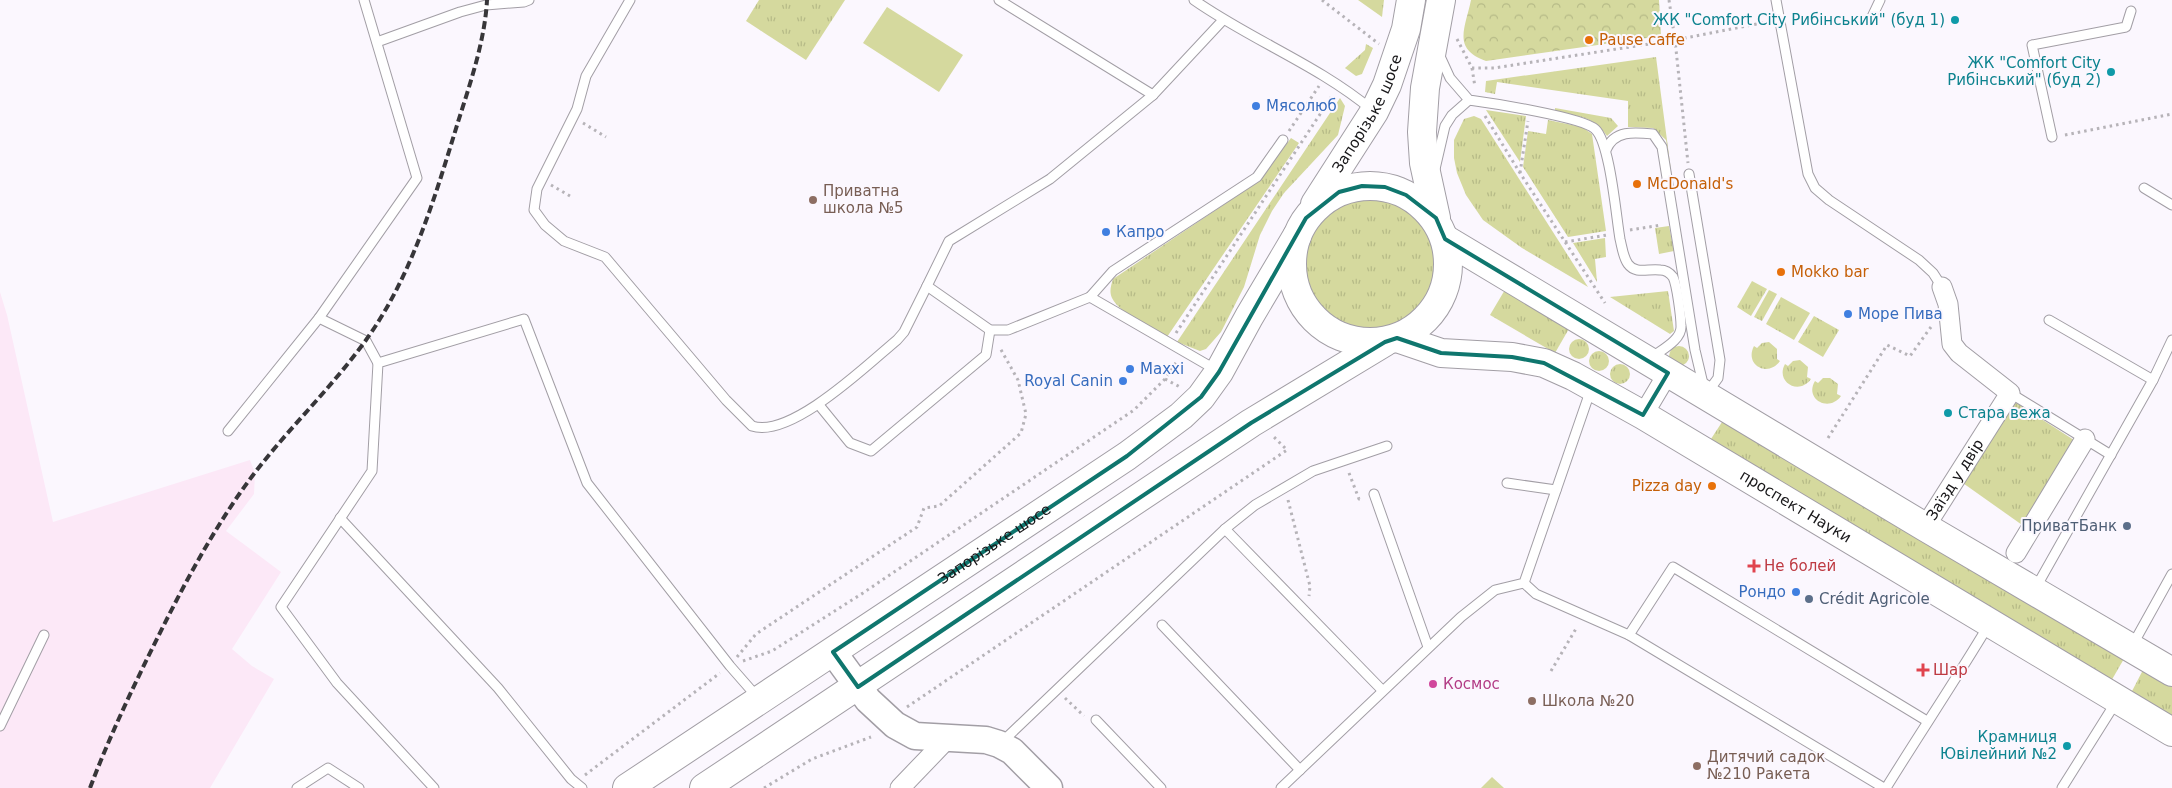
<svg xmlns="http://www.w3.org/2000/svg" width="2172" height="788" font-family="'DejaVu Sans',sans-serif">
<defs>
<pattern id="grass-tufts" width="24" height="20" patternUnits="userSpaceOnUse" patternTransform="scale(1.25)"><rect width="24" height="20" fill="#d5d99e"/><path d="M3 7l-1-3M5 7V3M7 7l1-3M15 17l-1-3M17 17v-4M19 17l1-3" fill="none" stroke="#b6ba87"/></pattern>
<pattern id="forest-crowns" width="20" height="18" patternUnits="userSpaceOnUse" patternTransform="scale(1.25)"><rect width="20" height="18" fill="#d5d99e"/><path d="M2 6a3 3 0 1 1 6 0M12 15a3 3 0 1 1 6 0" fill="none" stroke="#b6ba87"/></pattern>
</defs>
<rect width="100%" height="100%" fill="#fbf7fe"/>
<!-- industrial -->
<path fill="#fce8f7" d="M 0,292 L 7,315 L 53,522 L 250,460 L 255,473 L 254,494 L 226,531 L 281,572 L 232,649 L 252,666 L 274,679 L 210,788 L 0,788 Z"/>
<!-- grass -->
<g fill="url(#grass-tufts)">
<path d="M 759,0 L 845,0 L 806,60 L 746,21 Z"/>
<path d="M 1358,0 L 1384,0 L 1382,17 Z"/>
<path d="M 1366,44 L 1373,48 L 1362,74 L 1356,76 L 1345,68 L 1365,50 Z"/>
<path d="M 1656,57 L 1672,178 L 1666,140 L 1653,128 L 1628,127 L 1628,101 L 1497,82 L 1495,94 L 1485,92 L 1486,81 Z"/>
<path d="M 1340,98 L 1345,106 L 1338,135 L 1284,193 L 1272,211 L 1260,235 L 1244,287 L 1221,332 L 1206,349 L 1200,351 L 1177,342 Z"/>
<path d="M 1555,108 L 1611,118 L 1618,126 L 1607,136 C 1592,115 1578,116 1555,113 Z"/>
<path d="M 1486,110 L 1526,116 L 1520,162 Z"/>
<path d="M 1474,116 L 1481,119 L 1588,287 L 1522,248 L 1483,220 L 1466,195 L 1457,173 L 1454,158 L 1454,140 L 1464,119 Z"/>
<path d="M 1548,120 L 1582,127 L 1592,134 L 1606,231 L 1568,237 L 1523,167 L 1528,131 L 1546,134 Z"/>
<path d="M 1291,138 L 1299,143 L 1167,337 C 1152,328 1120,314 1112,298 C 1109,292 1111,285 1113,279 L 1259,181 Z"/>
<circle cx="1369" cy="264" r="68"/>
<path d="M 1669,226 L 1674,251 L 1659,254 L 1655,228 Z"/>
<path d="M 1605,238 L 1606,257 L 1595,259 L 1597,282 L 1573,243 Z"/>
<path d="M 1752,281 L 1767,289 L 1751,316 L 1737,307 Z"/>
<path d="M 1506,288 L 1570,327 L 1555,353 L 1490,315 Z"/>
<path d="M 1769,290 L 1777,294 L 1762,321 L 1754,317 Z"/>
<path d="M 1668,291 L 1674,331 L 1670,334 L 1610,297 Z"/>
<path d="M 1781,297 L 1810,313 L 1794,340 L 1766,324 Z"/>
<path d="M 1814,316 L 1839,330 L 1823,357 L 1798,342 Z"/>
<circle cx="1579" cy="349" r="10"/>
<path d="M 1769,342 L 1777,349 L 1777,359 L 1780,361 C 1768,378 1744,365 1754,346 L 1757,348 L 1762,343 Z"/>
<circle cx="1679" cy="356" r="10"/>
<circle cx="1599" cy="361" r="10"/>
<path d="M 1800,360 L 1808,367 L 1807,377 L 1811,379 C 1799,396 1775,382 1785,364 L 1788,366 L 1793,361 Z"/>
<circle cx="1620" cy="374" r="10"/>
<path d="M 1823,378 L 1830,378 L 1838,384 L 1837,394 L 1841,396 C 1829,413 1804,399 1815,381 L 1818,383 Z"/>
<path d="M 2012,400 L 2077,442 L 2025,527 L 1960,481 Z"/>
<path d="M 1724,419 L 2125,657 L 2110,683 L 1709,442 Z"/>
<path d="M 2144,668 L 2172,684 L 2172,719 L 2130,695 Z"/>
</g>
<!-- forest -->
<path fill="url(#forest-crowns)" d="M 1471,0 L 1659,0 L 1661,36 L 1486,61 C 1452,49 1465,29 1471,0 Z"/>
<!-- pitch -->
<g fill="#d5d99e">
<path d="M 887,7 L 963,55 L 939,92 L 863,43 Z"/>
<path d="M 1492,777 L 1504,788 L 1481,788 Z"/>
</g>
<g fill="none" stroke-linecap="round" stroke-linejoin="round">
<defs>
<g id="lane">
<path d="M 630,0 L 586,76 L 577,109 L 537,189 L 534,210 L 545,225 L 564,241 L 605,257 L 726,400 L 752,426 C 791,439 868,364 897,340 L 904,332 L 927,286"/>
<path d="M 999,0 L 1153,95 L 1223,20"/>
<path d="M 1194,0 C 1251,40 1318,65 1372,110"/>
<path d="M 1776,0 L 1808,174 L 1815,188 L 1829,200 L 1919,260 L 1933,273 L 1942,287"/>
<path d="M 1871,19 L 1880,0"/>
<path d="M 377,42 L 460,12 L 486,5 L 524,2 L 529,0"/>
<path d="M 1439,54 L 1450,78 L 1469,100 C 1491,103 1582,117 1595,129 C 1610,142 1616,216 1620,239 C 1622,247 1623,257 1628,264 C 1636,275 1649,268 1660,270 C 1665,270 1670,273 1673,277 C 1677,285 1681,317 1681,326 C 1682,340 1661,350 1651,358"/>
<path d="M 1153,95 L 1050,179 L 949,241 L 927,286 L 990,330 L 1008,330 L 1090,297 L 1218,371"/>
<path d="M 2052,137 L 2032,45 L 2126,27 L 2131,11"/>
<path d="M 1606,150 C 1614,130 1634,132 1653,134 L 1662,147 L 1695,350 L 1704,388"/>
<path d="M 1435,169 L 1445,126 L 1452,115 L 1469,100"/>
<path d="M 1689,174 L 1720,360 L 1718,378 L 1707,393"/>
<path d="M 2144,188 L 2172,205"/>
<path d="M 1090,297 L 1113,271 L 1257,177 L 1283,140"/>
<path d="M 319,318 L 417,178 L 364,0"/>
<path d="M 2153,380 L 2172,340"/>
<path d="M 2010,393 L 2111,455"/>
<path d="M 819,405 L 850,443 L 871,451 L 986,355 L 990,330"/>
<path d="M 228,431 L 319,318 L 366,341 L 378,363"/>
<path d="M 1507,483 L 1556,490"/>
<path d="M 1374,494 L 1428,647"/>
<path d="M 340,518 L 498,688 L 571,779 L 582,788"/>
<path d="M 1225,529 L 1382,690"/>
<path d="M 1524,583 L 1536,594 L 1629,635 L 1884,788"/>
<path d="M 2035,589 L 2153,380 L 2049,320"/>
<path d="M 1162,625 L 1300,770"/>
<path d="M 1629,635 L 1673,567 L 1927,721"/>
<path d="M 2132,646 L 2172,574"/>
<path d="M 1096,720 L 1161,788"/>
<path d="M 0,726 L 44,635"/>
<path d="M 1002,742 L 1225,529 L 1255,505 L 1313,471 L 1387,446"/>
<path d="M 297,788 L 328,768 L 359,788"/>
<path d="M 434,788 L 337,683 L 281,607 L 372,471 L 378,363 L 524,319 L 587,483 L 730,666 L 758,698"/>
<path d="M 1281,788 L 1461,617 L 1495,590 L 1524,583 L 1591,389"/>
<path d="M 1886,788 C 1920,733 1955,681 1988,626"/>
<path d="M 2062,788 L 2116,702"/>
</g>
<g id="street">
<path d="M 1643,415 L 1668,373"/>
<path id="s1" d="M 1925,527 L 2010,393 L 1959,353 L 1952,344 L 1948,304 L 1942,287"/>
<path d="M 2016,553 L 2085,439"/>
<path d="M 900,788 L 949,737"/>
</g>
<path id="secondary" d="M 833,652 L 868,700 L 895,725 L 915,736 L 986,740 L 999,744 L 1012,751 L 1049,788"/>
<g id="primary">
<circle cx="1370" cy="264" r="78"/>
<path id="s2" d="M 1315,204 L 1374,112 L 1387,85 L 1406,29 L 1411,0"/>
<path d="M 1436,218 L 1424,163 L 1422,132 L 1425,88 L 1441,0"/>
<path d="M 1445,239 L 1925,527 L 2172,672"/>
<path id="s3" d="M 1397,338 L 1441,353 L 1512,357 L 1544,363 L 1573,376 L 1643,415 L 2172,732"/>
<path id="s4" d="M 627,788 L 1127,456 L 1181,416 L 1201,397 L 1219,372 L 1249,317 L 1297,236"/>
<path d="M 704,788 L 1251,423 L 1385,342"/>
</g>
</defs>
<!-- lane casing -->
<use href="#lane" stroke="#a29ea5" stroke-width="11"/>
<!-- street casing -->
<use href="#street" stroke="#a29ea5" stroke-width="21"/>
<!-- secondary casing -->
<use href="#secondary" stroke="#a29ea5" stroke-width="29"/>
<!-- primary casing -->
<use href="#primary" stroke="#a29ea5" stroke-width="30"/>
<!-- path -->
<g stroke="#b6b3b8" stroke-width="3" stroke-dasharray="2.5 4" stroke-linecap="butt">
<path d="M 1322,0 L 1379,44"/>
<path d="M 1669,0 L 1675,40 L 1688,163"/>
<path d="M 1457,39 L 1472,68 L 1494,68 L 1675,40 L 1767,22"/>
<path d="M 1472,68 L 1475,87"/>
<path d="M 1485,116 L 1520,173 L 1605,303"/>
<path d="M 583,123 L 606,137"/>
<path d="M 1289,131 L 1319,86"/>
<path d="M 2065,135 L 2172,114"/>
<path d="M 1520,173 L 1528,121"/>
<path d="M 551,185 L 570,196"/>
<path d="M 1630,230 L 1661,225"/>
<path d="M 1565,242 L 1607,235"/>
<path d="M 1176,333 L 1332,96"/>
<path d="M 1165,379 L 1180,387"/>
<path d="M 1828,438 L 1887,345 L 1910,356 L 1931,327"/>
<path d="M 1349,473 L 1359,499 L 1362,498"/>
<path d="M 1288,500 L 1310,586 L 1309,596"/>
<path d="M 737,657 L 756,634 L 917,527 L 924,508 L 939,506 L 1021,433 L 1026,414 L 1018,380 L 1000,348"/>
<path d="M 743,661 L 772,651 L 863,593 L 1134,410 L 1165,379 L 1177,361"/>
<path d="M 1551,671 L 1577,627"/>
<path d="M 1065,698 L 1084,716"/>
<path d="M 907,707 L 1287,450 L 1273,436"/>
<path d="M 585,775 L 720,673"/>
<path d="M 764,788 L 812,759 L 871,737"/>
</g>
<!-- lane -->
<use href="#lane" stroke="#fff" stroke-width="9"/>
<!-- street -->
<use href="#street" stroke="#fff" stroke-width="19"/>
<!-- secondary -->
<use href="#secondary" stroke="#fff" stroke-width="26"/>
<!-- primary -->
<use href="#primary" stroke="#fff" stroke-width="28"/>
<!-- rail -->
<path stroke="#373639" stroke-width="4" stroke-dasharray="8 4" stroke-linecap="butt" d="M 90,788 C 107,743 127,700 148,657 C 176,600 204,545 240,493 C 278,438 327,394 366,340 C 412,276 435,197 458,122 C 470,84 485,40 487,0"/>
</g>
<!-- marked area -->
<path fill="none" stroke="#0f766e" stroke-width="4" stroke-linejoin="round" d="M 1362,186 L 1385,187 L 1406,195 L 1436,218 L 1445,239 L 1668,373 L 1643,415 L 1544,363 L 1512,357 L 1441,353 L 1397,338 L 1385,342 L 1251,423 L 858,687 L 833,652 L 1127,456 L 1201,397 L 1219,372 L 1306,218 L 1339,192 Z"/>
<!-- markers -->
<g fill="#0f9aa8" stroke="#fbf7fe" stroke-width="2">
<circle cx="1955" cy="20" r="5"/>
<circle cx="2111" cy="72" r="5"/>
<circle cx="1948" cy="413" r="5"/>
<circle cx="2067" cy="746" r="5"/>
</g>
<g fill="#e8710a" stroke="#fbf7fe" stroke-width="2">
<circle cx="1589" cy="40" r="5"/>
<circle cx="1637" cy="184" r="5"/>
<circle cx="1781" cy="272" r="5"/>
<circle cx="1712" cy="486" r="5"/>
</g>
<g fill="#3f7fe0" stroke="#fbf7fe" stroke-width="2">
<circle cx="1256" cy="106" r="5"/>
<circle cx="1106" cy="232" r="5"/>
<circle cx="1848" cy="314" r="5"/>
<circle cx="1130" cy="369" r="5"/>
<circle cx="1123" cy="381" r="5"/>
<circle cx="1796" cy="592" r="5"/>
</g>
<g fill="#8d6e63" stroke="#fbf7fe" stroke-width="2">
<circle cx="813" cy="200" r="5"/>
<circle cx="1532" cy="701" r="5"/>
<circle cx="1697" cy="766" r="5"/>
</g>
<g fill="#5c6f8a" stroke="#fbf7fe" stroke-width="2">
<circle cx="2127" cy="526" r="5"/>
<circle cx="1809" cy="599" r="5"/>
</g>
<g fill="#e0444e" stroke="#fbf7fe" stroke-width="2">
<path d="M1751.5 558.5h5v5h5v5h-5v5h-5v-5h-5v-5h5z"/>
<path d="M1920.5 662.5h5v5h5v5h-5v5h-5v-5h-5v-5h5z"/>
</g>
<circle fill="#d1479c" stroke="#fbf7fe" stroke-width="2" cx="1433" cy="684" r="5"/>
<g text-anchor="middle" dominant-baseline="central" stroke-width="4" stroke-linejoin="round" paint-order="stroke">
<!-- culture labels -->
<g font-size="15" fill="#0d838f" stroke="#fbf7fe" text-anchor="end">
<text x="1945" y="20">ЖК "Comfort City Рибінський" (буд 1)</text>
<text x="2101" y="63">ЖК "Comfort City<tspan x="2101" dy="17">Рибінський" (буд 2)</tspan></text>
<text x="1958" y="413" text-anchor="start">Стара вежа</text>
<text x="2057" y="737">Крамниця<tspan x="2057" dy="17">Ювілейний №2</tspan></text>
</g>
<!-- food labels -->
<g font-size="15" fill="#c56008" stroke="#fbf7fe" text-anchor="start">
<text x="1599" y="40">Pause caffe</text>
<text x="1647" y="184">McDonald's</text>
<text x="1791" y="272">Mokko bar</text>
<text x="1702" y="486" text-anchor="end">Pizza day</text>
</g>
<!-- shop labels -->
<g font-size="15" fill="#366cbe" stroke="#fbf7fe" text-anchor="start">
<text x="1266" y="106">Мясолюб</text>
<text x="1116" y="232">Капро</text>
<text x="1858" y="314">Море Пива</text>
<text x="1140" y="369">Maxxi</text>
<text x="1113" y="381" text-anchor="end">Royal Canin</text>
<text x="1786" y="592" text-anchor="end">Рондо</text>
</g>
<!-- street labels -->
<g font-size="15" fill="#171618" stroke="#fbf7fe">
<text stroke="none"><textPath href="#s2" startOffset="105">Запорізьке шосе</textPath></text>
<text stroke="none"><textPath href="#s1" startOffset="56">Заїзд у двір</textPath></text>
<text stroke="none"><textPath href="#s3" startOffset="440">проспект Науки</textPath></text>
<text stroke="none"><textPath href="#s4" startOffset="441">Запорізьке шосе</textPath></text>
</g>
<!-- education labels -->
<g font-size="15" fill="#785e54" stroke="#fbf7fe" text-anchor="start">
<text x="823" y="191">Приватна<tspan x="823" dy="17">школа №5</tspan></text>
<text x="1542" y="701">Школа №20</text>
<text x="1707" y="757">Дитячий садок<tspan x="1707" dy="17">№210 Ракета</tspan></text>
</g>
<!-- service labels -->
<g font-size="15" fill="#4e5e75" stroke="#fbf7fe" text-anchor="end">
<text x="2117" y="526">ПриватБанк</text>
<text x="1819" y="599" text-anchor="start">Crédit Agricole</text>
</g>
<!-- health labels -->
<g font-size="15" fill="#be3a42" stroke="#fbf7fe" text-anchor="start">
<text x="1764" y="566">Не болей</text>
<text x="1933" y="670">Шар</text>
</g>
<!-- hotel labels -->
<g font-size="15" fill="#b23c85" stroke="#fbf7fe" text-anchor="start">
<text x="1443" y="684">Космос</text>
</g>
</g>
</svg>
